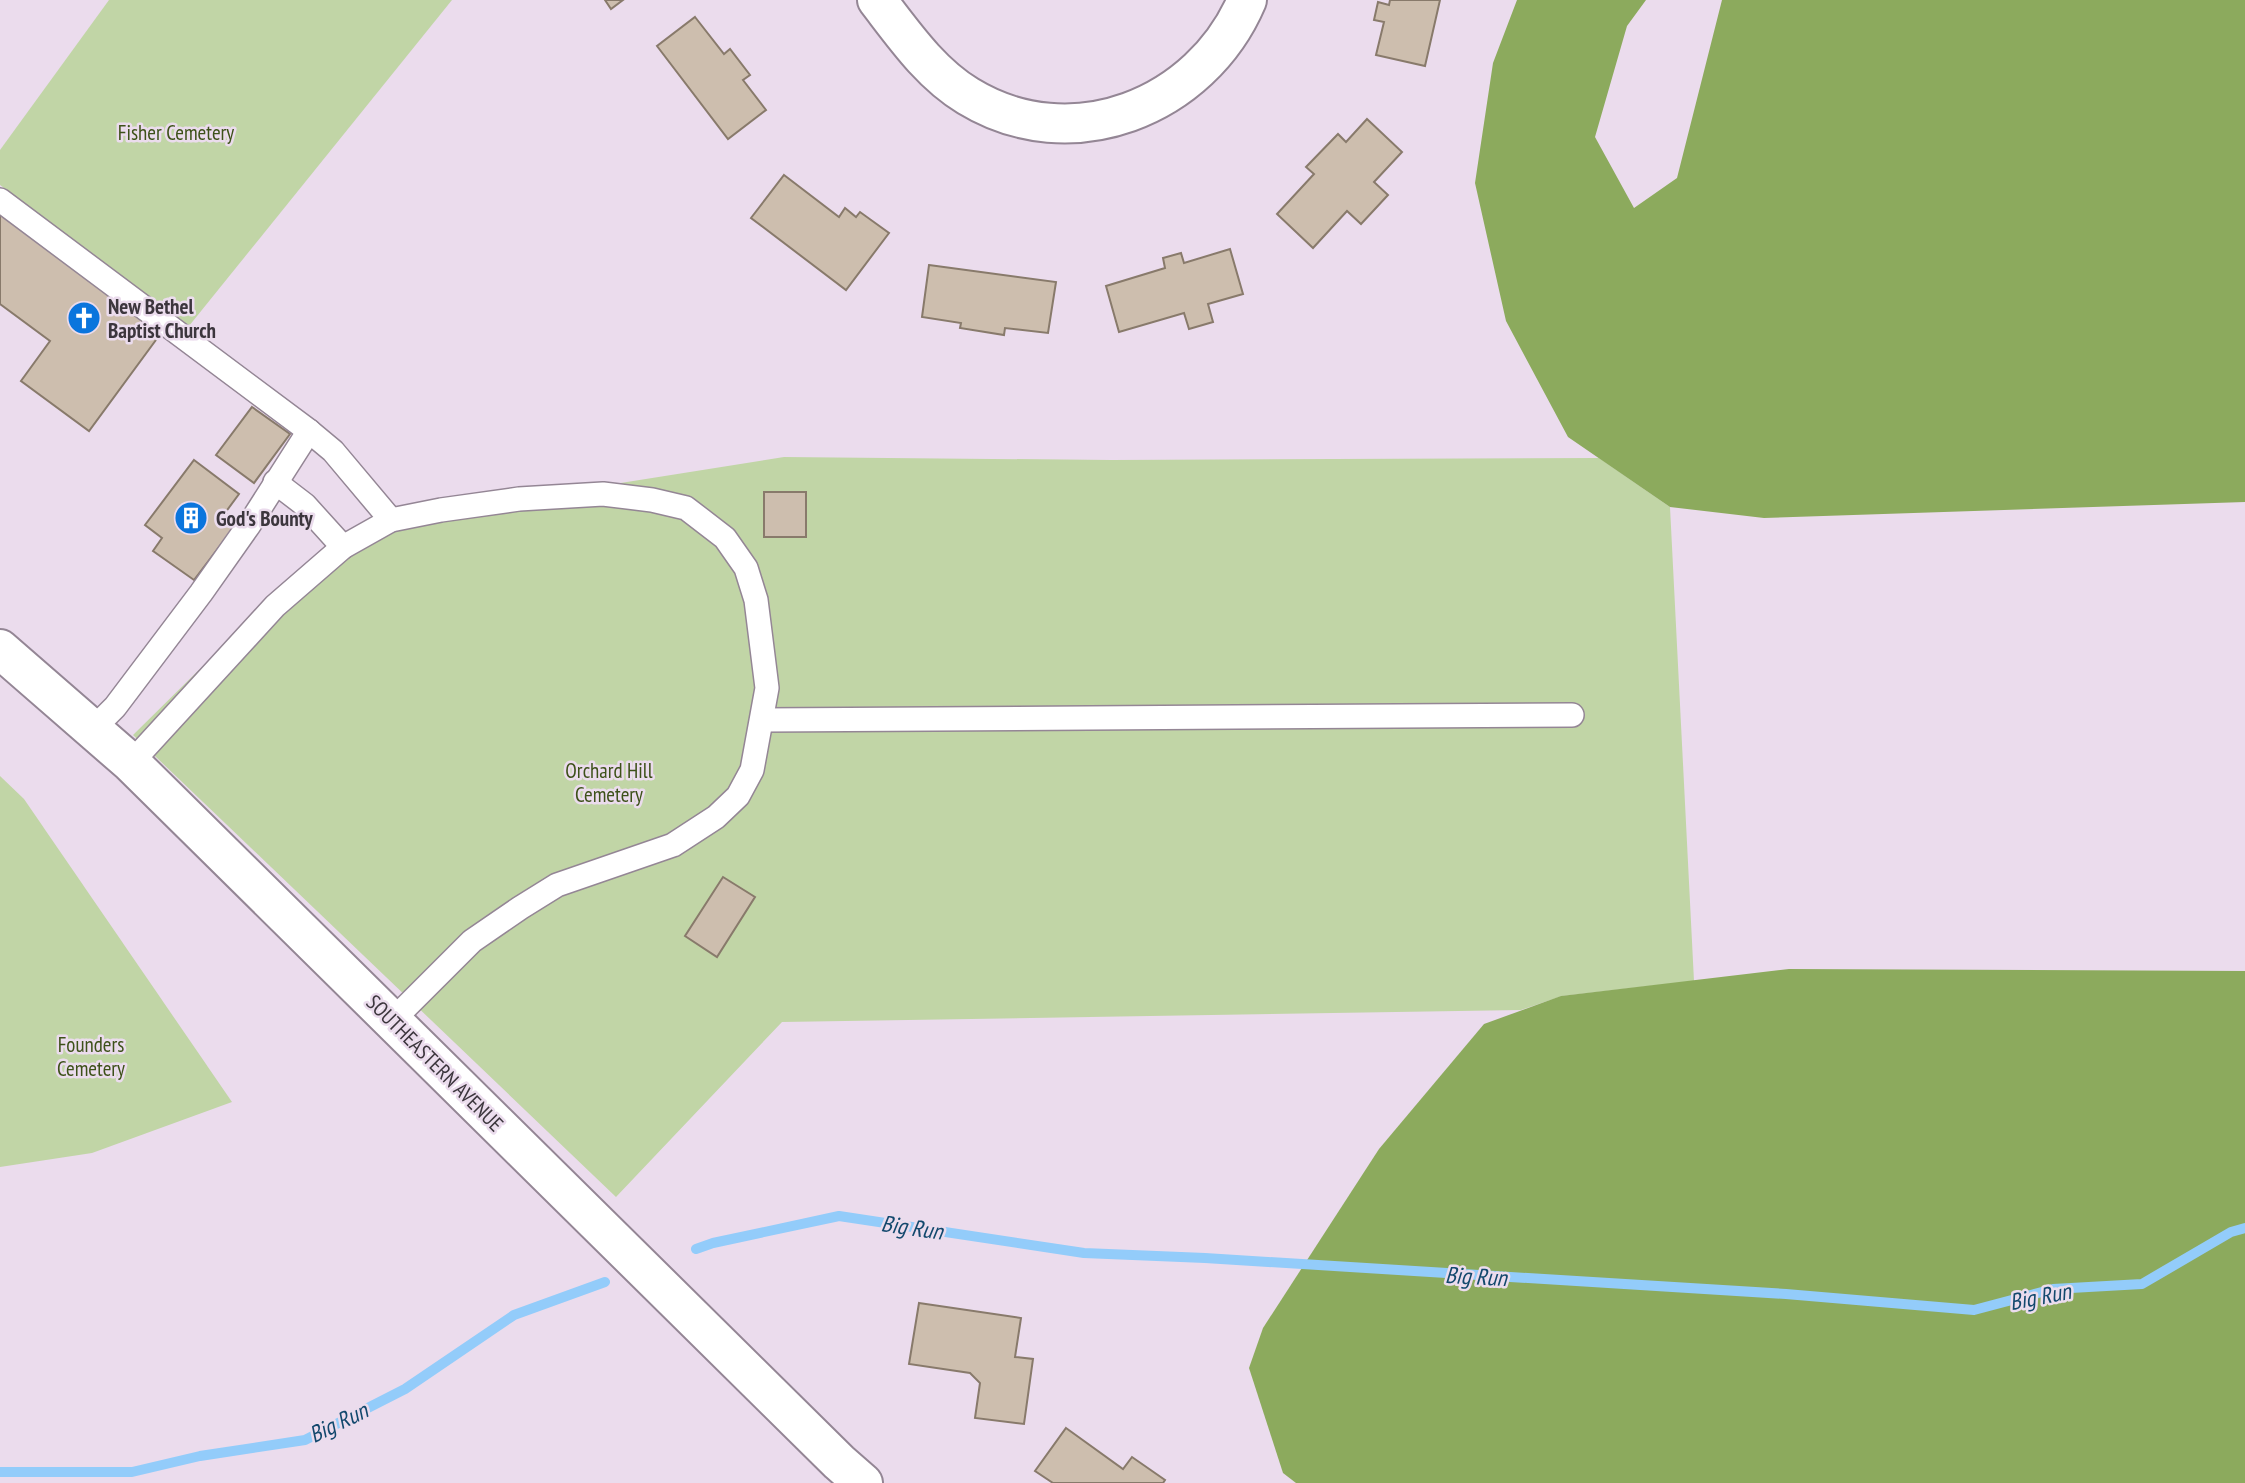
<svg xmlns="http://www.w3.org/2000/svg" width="2245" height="1483" font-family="'PT Sans Narrow',sans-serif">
<rect width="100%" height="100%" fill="#ebdced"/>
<!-- green -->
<g fill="#c1d5a6">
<path d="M 109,0 L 452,0 L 189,326 L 0,185 L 0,150 Z"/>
<path d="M 784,457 L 1112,460 L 1599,458 L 1670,507 L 1694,981 L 1562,996 L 1521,1010 L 782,1022 L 616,1197 L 133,735 L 310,560 L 345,537 L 608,485 Z"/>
<path d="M 0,776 L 24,799 L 232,1102 L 92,1153 L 0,1167 Z"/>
</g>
<!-- forest -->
<g fill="#8caa5d">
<path d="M 1517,0 L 1646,0 L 1627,26 L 1595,137 L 1634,208 L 1677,178 L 1722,0 L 2245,0 L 2245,502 L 1764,518 L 1670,507 L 1568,437 L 1506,321 L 1475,183 L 1493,63 Z"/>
<path d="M 1789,969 L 2245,971 L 2245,1483 L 1296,1483 L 1283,1473 L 1249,1368 L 1263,1328 L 1379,1149 L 1484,1024 L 1561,996 Z"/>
</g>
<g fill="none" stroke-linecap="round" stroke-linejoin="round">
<!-- stream -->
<g stroke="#93ccfa" stroke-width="10">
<path d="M 696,1249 L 713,1243 L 839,1216 L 1084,1253 L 1205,1258 L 1786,1294 L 1974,1310 L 2053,1289 L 2142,1284 L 2231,1232 L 2245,1228"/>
<path d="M 0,1472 L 132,1472 L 200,1456 L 305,1440 L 405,1389 L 514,1315 L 605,1282"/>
</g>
</g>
<!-- building -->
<g fill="#cdbeae" stroke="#887a6b" stroke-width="2">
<path d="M 605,0 L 623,0 L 611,9 Z"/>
<path d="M 1390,0 L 1440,0 L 1425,66 L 1376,55 L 1384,22 L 1374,20 L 1378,2 L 1389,5 Z"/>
<path d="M 695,17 L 724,54 L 730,49 L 750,75 L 743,80 L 766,110 L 728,139 L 657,46 Z"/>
<path d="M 1367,119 L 1402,152 L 1374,182 L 1388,195 L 1361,224 L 1347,211 L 1313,248 L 1277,214 L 1314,174 L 1306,167 L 1338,134 L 1346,142 Z"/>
<path d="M 784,175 L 839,217 L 845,208 L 856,217 L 860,212 L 889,233 L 846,290 L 751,218 Z"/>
<path d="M 0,208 L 164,329 L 89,431 L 21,381 L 50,341 L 0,304 Z"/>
<path d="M 1230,249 L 1243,294 L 1208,304 L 1213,322 L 1189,329 L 1184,313 L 1119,332 L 1106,286 L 1165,268 L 1163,258 L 1181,253 L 1184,263 Z"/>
<path d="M 929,265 L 1056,282 L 1048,333 L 1005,328 L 1004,335 L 960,328 L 961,323 L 922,317 Z"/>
<path d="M 252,407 L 290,434 L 254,483 L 216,455 Z"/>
<path d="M 194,460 L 239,494 L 225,513 L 238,522 L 194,580 L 153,551 L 162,538 L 145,525 Z"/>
<rect x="764" y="492" width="42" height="45"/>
<path d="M 723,877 L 755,897 L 717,957 L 685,936 Z"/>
<path d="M 919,1303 L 1021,1318 L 1015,1357 L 1033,1359 L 1024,1424 L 975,1418 L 980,1383 L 970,1373 L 909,1364 Z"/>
<path d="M 1066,1428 L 1123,1469 L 1132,1457 L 1165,1480 L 1163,1483 L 1053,1483 L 1035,1471 Z"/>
</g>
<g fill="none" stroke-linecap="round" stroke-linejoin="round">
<defs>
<g id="service">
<path d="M 0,200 L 309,431 L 333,451 L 391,520"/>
<path d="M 275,482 L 305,505 L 343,547"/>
<path d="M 763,720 L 1572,715"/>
<path d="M 93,729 L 115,707 L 201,593 L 249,525 L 309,431"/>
<path d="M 131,763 L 275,606 L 343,547 L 391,520 L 441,510 L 519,499 L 603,494 L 652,500 L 686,508 L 725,538 L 746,568 L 756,600 L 767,688 L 752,770 L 738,796 L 716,817 L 673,845 L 557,885 L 520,908 L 472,941 L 392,1021"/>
</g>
<path id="minor" d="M 877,0 C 904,35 930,73 968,96 C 1071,159 1201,108 1247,0"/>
<path id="tertiary" d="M 0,649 L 131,763 L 839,1462 L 863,1483"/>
</defs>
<!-- service casing -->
<use href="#service" stroke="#948695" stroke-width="26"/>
<!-- minor casing -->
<use href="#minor" stroke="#948695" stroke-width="42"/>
<!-- tertiary casing -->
<use href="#tertiary" stroke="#948695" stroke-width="42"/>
<!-- service -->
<use href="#service" stroke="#fff" stroke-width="23"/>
<!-- minor -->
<use href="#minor" stroke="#fff" stroke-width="38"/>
<!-- tertiary -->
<use href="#tertiary" stroke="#fff" stroke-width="38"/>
</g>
<!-- icons -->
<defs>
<symbol id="church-disc" viewBox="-11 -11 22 22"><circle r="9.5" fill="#0a75dd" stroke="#ebdced"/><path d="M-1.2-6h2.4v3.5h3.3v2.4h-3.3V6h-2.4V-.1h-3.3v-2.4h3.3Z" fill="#fff"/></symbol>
<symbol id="building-disc" viewBox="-11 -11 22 22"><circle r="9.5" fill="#0a75dd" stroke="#ebdced"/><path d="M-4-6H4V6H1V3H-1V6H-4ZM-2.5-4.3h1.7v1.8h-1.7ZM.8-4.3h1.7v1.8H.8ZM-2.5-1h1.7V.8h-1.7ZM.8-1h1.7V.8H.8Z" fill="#fff"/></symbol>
</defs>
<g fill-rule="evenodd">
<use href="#church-disc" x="65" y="299" width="38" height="38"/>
<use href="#building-disc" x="172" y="499" width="38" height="38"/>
</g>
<g text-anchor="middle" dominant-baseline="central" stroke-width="5" stroke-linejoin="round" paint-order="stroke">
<!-- park labels -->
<g font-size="21" fill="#3d5119" stroke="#ebdced">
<text x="176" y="132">Fisher Cemetery</text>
<text x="609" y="770">Orchard Hill<tspan x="609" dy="24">Cemetery</tspan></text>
<text x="91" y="1044">Founders<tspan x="91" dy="24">Cemetery</tspan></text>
</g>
<!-- poi labels -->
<g font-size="21" font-weight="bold" fill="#3c363d" stroke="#ebdced" text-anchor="start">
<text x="108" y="306">New Bethel<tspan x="108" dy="24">Baptist Church</tspan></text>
<text x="216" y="518">God's Bounty</text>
</g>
<!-- street labels -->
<g font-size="21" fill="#3c363d" stroke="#ebdced">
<text transform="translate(435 1063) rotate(45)">SOUTHEASTERN AVENUE</text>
</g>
<!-- water labels -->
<g font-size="23" font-style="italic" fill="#12486d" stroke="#ebdced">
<text transform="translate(912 1227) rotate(8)">Big Run</text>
<text transform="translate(1476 1276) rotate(3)">Big Run</text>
<text transform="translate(2040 1296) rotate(-11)">Big Run</text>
<text transform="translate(338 1422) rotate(-26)">Big Run</text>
</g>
</g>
</svg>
